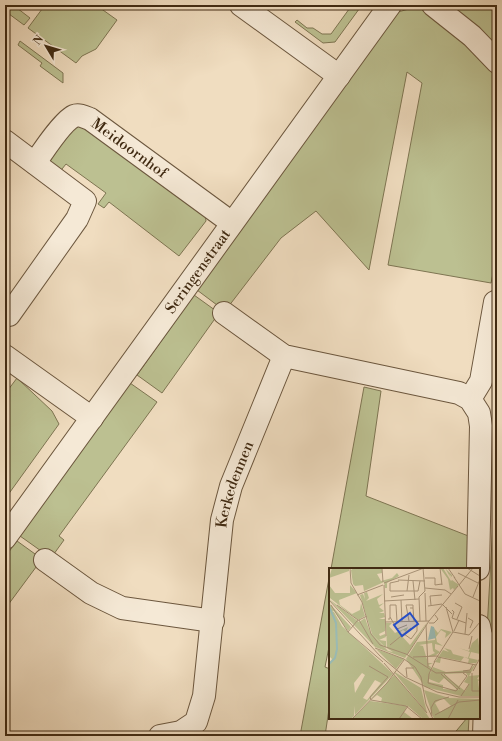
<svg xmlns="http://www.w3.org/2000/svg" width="502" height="741" font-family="'Libre Bodoni',serif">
<rect width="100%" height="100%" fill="#f0ddc0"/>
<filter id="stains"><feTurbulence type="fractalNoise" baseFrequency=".005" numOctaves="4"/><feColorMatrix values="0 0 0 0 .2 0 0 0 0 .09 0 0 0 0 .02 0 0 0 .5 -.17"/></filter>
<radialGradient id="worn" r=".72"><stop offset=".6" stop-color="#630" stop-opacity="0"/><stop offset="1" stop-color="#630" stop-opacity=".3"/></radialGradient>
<!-- green -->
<g fill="#bcc091" stroke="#7e7552">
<path d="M 5,5 L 13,5 L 30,18 L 24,25 L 5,11 Z"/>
<path d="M 45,5 L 96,5 L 117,20 L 96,49 L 82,56 L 76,63 L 28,28 Z"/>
<path d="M 352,5 L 362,5 L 335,42 L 323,43 L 295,22 L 297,20 L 307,28 L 313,28 L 322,34 L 331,34 Z"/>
<path d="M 423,5 L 497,72 L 497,255 L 491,283 L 388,265 L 422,83 L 407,72 L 369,270 L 316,211 L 281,238 L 225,311 L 197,290 L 398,12 Z"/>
<path d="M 443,5 L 497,5 L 497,51 Z"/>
<path d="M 20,41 L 63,73 L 63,83 L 40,66 L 42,63 L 18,45 Z"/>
<path d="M 75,126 L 81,126 L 205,214 L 206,221 L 179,256 L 109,202 L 104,208 L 98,204 L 106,193 L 66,164 L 58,174 L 51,168 L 49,156 Z"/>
<path d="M 194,295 L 219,313 L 162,393 L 137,375 Z"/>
<path d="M 17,378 L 52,411 L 59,424 L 5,499 L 5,394 Z"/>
<path d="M 130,383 L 157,402 L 59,536 L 64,540 L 51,558 L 20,536 Z"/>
<path d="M 364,387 L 381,391 L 366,496 L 471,537 L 471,569 L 331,569 Z"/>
<path d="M 494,442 L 497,444 L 497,643 L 487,630 L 493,523 Z"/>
<path d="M 17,541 L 42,559 L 5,609 L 5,557 Z"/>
<path d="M 330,573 L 330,642 L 325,667 L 330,669 L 330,702 L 325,736 L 300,736 Z"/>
<path d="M 467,718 L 469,718 L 468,736 L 452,736 Z"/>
</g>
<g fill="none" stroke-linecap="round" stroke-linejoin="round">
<defs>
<g id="minor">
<path d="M 241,5 L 339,76"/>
<path d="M 433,5 L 472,36 L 497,62"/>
<path d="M 5,141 L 85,201 L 77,219 L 9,315"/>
<path id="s1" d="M 35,163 C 43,151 63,121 74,116 C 79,114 85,117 90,119 L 232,223"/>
<path d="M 224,313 L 284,356 L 459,393 L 470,399 L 479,413 L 481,426 L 478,569"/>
<path d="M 5,356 L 92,418"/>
<path d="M 470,399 L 481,381 L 495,302"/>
<path id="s2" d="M 5,538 L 390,5"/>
<path d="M 45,560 L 91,593 L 122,608 L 213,621"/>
<path d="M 479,626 L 481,636 L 489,649 L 497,651"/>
<path id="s3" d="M 160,736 L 181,732 L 196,722 L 204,696 L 222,520 L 231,486 L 284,356"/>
<path d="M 484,736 L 486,670 L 489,649"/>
</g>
</defs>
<!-- minor casing -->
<use href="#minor" stroke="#6c573e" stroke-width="24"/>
<!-- minor -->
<use href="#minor" stroke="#f5e9d6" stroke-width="22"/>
</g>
<g text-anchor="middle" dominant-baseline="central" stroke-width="3" stroke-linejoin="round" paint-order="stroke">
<!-- street labels -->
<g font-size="15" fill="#402a12" stroke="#f5e9d6">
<text stroke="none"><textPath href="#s1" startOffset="127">Meidoornhof</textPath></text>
<text stroke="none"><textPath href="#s2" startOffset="329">Seringenstraat</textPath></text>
<text stroke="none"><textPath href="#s3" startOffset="281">Kerkedennen</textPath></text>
</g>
</g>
<!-- overview -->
<g transform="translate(329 568)">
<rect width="151" height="151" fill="#f0ddc0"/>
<path d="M 3,0 L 20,0 L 20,3 L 0,10 ZM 25,0 L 53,0 L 53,5 L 48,6 L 52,13 L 63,10 L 68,5 L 70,8 L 58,15 L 58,20 L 56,20 L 55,14 L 35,23 L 34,17 L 26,18 L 24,16 L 22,2 ZM 111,0 L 114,0 L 122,13 L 123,12 L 116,0 L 123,7 L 123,9 L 120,6 L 123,12 L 130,17 L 125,22 L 124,20 L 121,22 L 119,11 ZM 0,17 L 6,25 L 21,25 L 21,17 L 28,25 L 10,32 L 11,37 L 23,46 L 31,42 L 32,35 L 36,48 L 29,52 L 1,30 ZM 38,24 L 40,30 L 37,33 L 54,26 L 48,31 L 50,37 L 55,35 L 50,39 L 55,43 L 50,45 L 55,45 L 56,49 L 50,51 L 56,51 L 56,63 L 50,66 L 51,68 L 56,66 L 57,69 L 50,72 L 57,73 L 57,80 L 43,66 L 31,27 L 34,26 L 36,31 L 35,25 ZM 0,31 L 30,54 L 36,50 L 41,64 L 59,83 L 64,84 L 58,80 L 57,55 L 63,55 L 60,58 L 66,65 L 79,59 L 77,64 L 74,62 L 70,65 L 81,77 L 99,53 L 76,90 L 46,79 ZM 0,35 L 22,59 L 19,63 L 5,43 L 3,44 L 5,44 L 13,58 L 64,106 L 26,147 L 25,138 L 25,148 L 22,151 L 0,151 L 0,95 L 3,91 L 0,88 ZM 33,105 L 36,107 L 26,125 L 25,115 ZM 46,112 L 52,115 L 38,132 L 34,130 ZM 105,60 L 109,65 L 112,61 L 123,64 L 116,70 L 117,65 L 112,62 L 107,69 L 108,74 L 114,78 L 116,75 L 114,78 L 106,76 L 106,81 L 111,84 L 106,88 L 99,88 L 106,85 L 104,83 L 103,75 L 90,77 L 94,78 L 99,95 L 104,95 L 99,97 L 102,99 L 101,106 L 104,99 L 117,104 L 141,102 L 147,95 L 139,95 L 140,91 L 135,89 L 132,93 L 112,89 L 111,95 L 106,94 L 114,82 L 120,84 L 115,80 L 122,82 L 124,86 L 139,90 L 141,84 L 130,80 L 140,83 L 143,75 L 149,70 L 151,86 L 142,84 L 140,90 L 149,92 L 140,108 L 151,107 L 148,111 L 151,112 L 149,113 L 151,128 L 132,128 L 96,119 L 77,91 L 88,74 L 106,72 ZM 137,105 L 139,108 L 135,114 L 140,116 L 136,123 L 114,106 ZM 115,110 L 130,122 L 114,121 L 114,117 L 100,114 L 100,111 L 110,115 ZM 47,81 L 75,91 L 67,101 ZM 64,103 L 92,120 L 98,145 ZM 65,107 L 95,142 L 101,151 L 94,151 L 79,138 L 52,134 L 53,130 L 48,127 L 42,132 ZM 95,122 L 120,130 L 151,131 L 151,151 L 105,151 ZM 114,130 L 122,138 L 111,144 L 106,135 ZM 41,133 L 78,138 L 75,144 L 84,151 L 23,151 Z" fill="#bcc091" fill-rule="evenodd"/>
<path d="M 102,58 L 105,59 L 107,70 L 99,72 Z" fill="#9abbb5"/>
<path fill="none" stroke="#9abbb5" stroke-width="2" d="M 0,38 L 7,55 L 8,81 L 6,90 L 0,96"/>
<path fill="none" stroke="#aa957a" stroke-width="1" d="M 21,0 L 22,15 L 33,34 L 42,66 L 51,77 L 77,86 L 107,105 L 142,104M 53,0 L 54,14M 111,0 L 113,17M 119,0 L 126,10M 138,0 L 151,8M 129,5 L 149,15M 125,9 L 136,26 L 151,33M 96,10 L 106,10 L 106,17 L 113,16M 69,12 L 96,13M 70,13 L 61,15 L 61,23 L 89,23 L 91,13M 84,13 L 86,32M 55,15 L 95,0M 55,17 L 57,68M 130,17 L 144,0M 96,20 L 116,22 L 122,26M 78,23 L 80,7M 96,25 L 97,53M 28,27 L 54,17M 62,29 L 75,27M 144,29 L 151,11M 0,32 L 51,88 L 76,109 L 108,124 L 130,129 L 151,129M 72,32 L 73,54M 55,33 L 90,31M 126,35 L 133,39 L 128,51M 2,37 L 19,64 L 54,94M 8,37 L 29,52M 102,37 L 101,28 L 113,27M 99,38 L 113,36 L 123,46M 117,39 L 124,64M 84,40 L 85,53M 123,42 L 125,44 L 123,50 L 137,55M 61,49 L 68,61 L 78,57M 139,50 L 144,53 L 141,60M 59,51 L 61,51 L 61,37 L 67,37 L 68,54M 30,52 L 44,76M 80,53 L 77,37 L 84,37 L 84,40 L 81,40M 91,53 L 90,29 L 96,23 L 94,0M 56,54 L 100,53M 100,55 L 105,55 L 109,51 L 106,47M 97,57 L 99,99M 125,63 L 130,52M 19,64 L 28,53 L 38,48M 124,64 L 140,67 L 151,54M 75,66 L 82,71 L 88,63 L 88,53M 136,66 L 138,45M 61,77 L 82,60M 46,80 L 75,91 L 86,99 L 92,109 L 97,136 L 104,151M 140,81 L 143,68M 78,87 L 100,53 L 129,18M 84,89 L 109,88M 109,89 L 147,97M 106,93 L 100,106 L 99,115 L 127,123 L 138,108 L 134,105M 105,94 L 124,64M 55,95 L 98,145M 40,98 L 59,109 L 41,129 L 42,132 L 77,138 L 93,151M 134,103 L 141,102 L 144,96M 144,103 L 151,90M 143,105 L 143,123 L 151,123M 112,106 L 129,122M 115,106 L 131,121M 78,109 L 77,100 L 85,100M 132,128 L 140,116M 106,147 L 130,134 L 151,132M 103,148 L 102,140 L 106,133 L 120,129M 23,151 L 58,115 L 75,92M 70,151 L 79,138M 119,151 L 129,132"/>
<path fill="#1d4ed8" fill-opacity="0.15" stroke="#1d4ed8" stroke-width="2" d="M 81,45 L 89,56 L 73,68 L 65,57 Z"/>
<rect width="151" height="151" fill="none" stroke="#402a12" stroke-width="2"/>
</g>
<!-- margin -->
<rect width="502" height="741" fill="none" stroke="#f0ddc0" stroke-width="20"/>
<rect x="6" y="6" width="490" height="729" fill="none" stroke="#402a12" stroke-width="2"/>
<rect x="10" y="10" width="482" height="721" fill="none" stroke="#402a12"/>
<!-- north arrow -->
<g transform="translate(46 46) rotate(308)" stroke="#f5e9d6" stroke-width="3" paint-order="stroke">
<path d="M0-3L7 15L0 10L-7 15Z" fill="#402a12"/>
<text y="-6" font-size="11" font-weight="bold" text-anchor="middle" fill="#402a12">N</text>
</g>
<rect width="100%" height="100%" filter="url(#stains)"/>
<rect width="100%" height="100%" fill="url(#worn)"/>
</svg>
